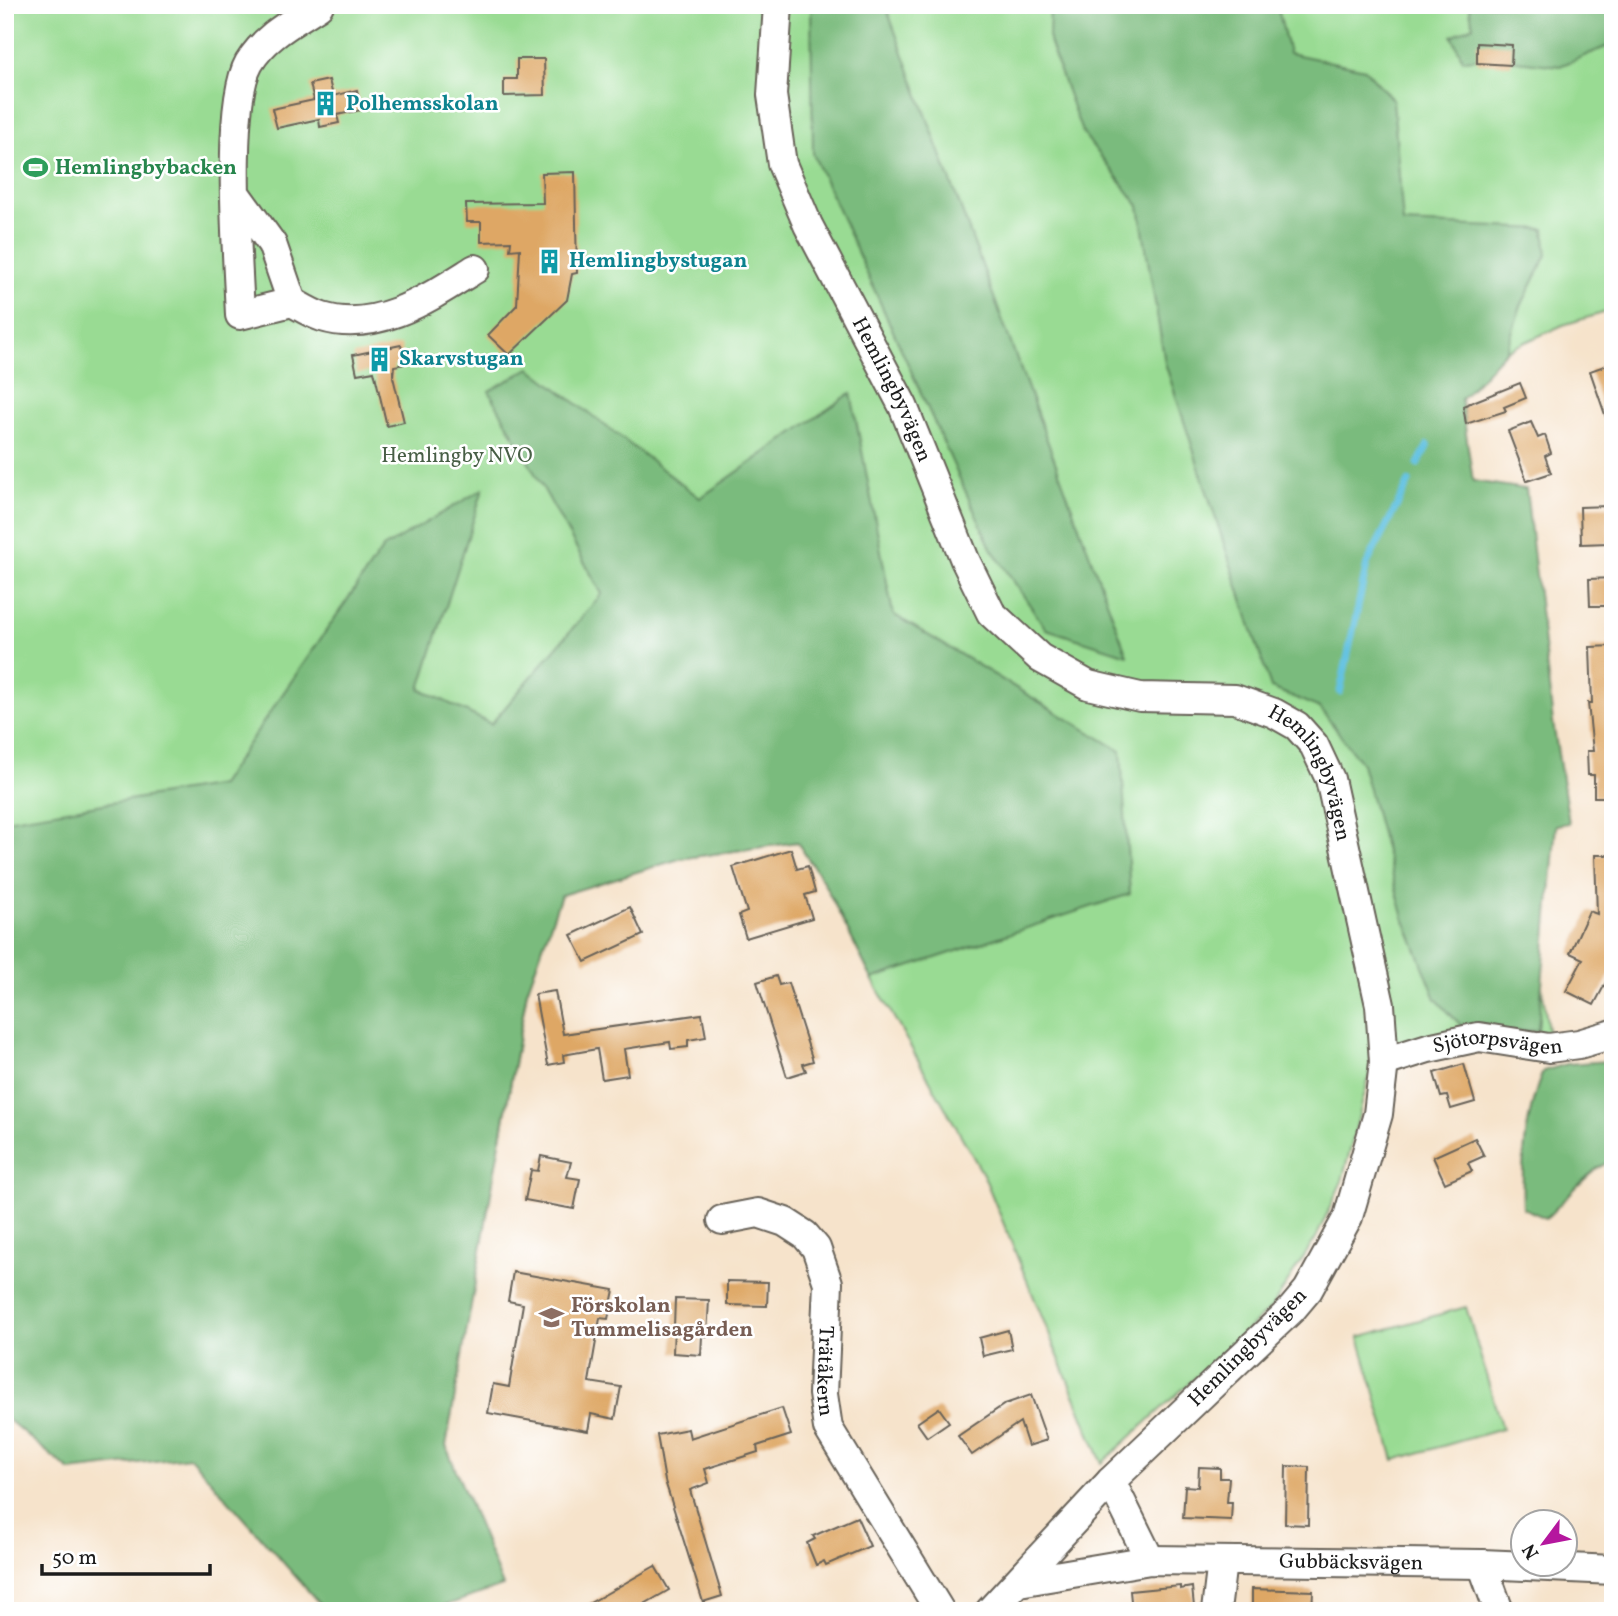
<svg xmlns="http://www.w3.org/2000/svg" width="1618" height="1616" font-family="Vollkorn,serif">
<rect width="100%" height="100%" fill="#fff"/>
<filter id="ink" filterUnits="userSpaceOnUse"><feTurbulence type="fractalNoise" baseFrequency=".0143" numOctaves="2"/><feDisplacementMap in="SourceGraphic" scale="14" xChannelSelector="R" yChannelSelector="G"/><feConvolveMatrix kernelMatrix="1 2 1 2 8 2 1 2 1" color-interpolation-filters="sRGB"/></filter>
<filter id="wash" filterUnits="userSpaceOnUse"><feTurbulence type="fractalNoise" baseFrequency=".00686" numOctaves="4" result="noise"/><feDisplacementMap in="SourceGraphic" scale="28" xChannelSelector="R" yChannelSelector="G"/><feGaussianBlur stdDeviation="1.57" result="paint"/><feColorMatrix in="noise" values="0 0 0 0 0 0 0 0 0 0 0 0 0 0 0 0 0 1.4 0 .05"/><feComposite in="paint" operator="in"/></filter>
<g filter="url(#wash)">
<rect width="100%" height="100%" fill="#f6e3cb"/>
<!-- green -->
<g fill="#99db93" stroke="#5a7c58" stroke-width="2">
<path d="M 5,5 L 1613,5 L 1613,310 L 1563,325 L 1506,351 L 1509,341 L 1451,358 L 1474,496 L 1550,1044 L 1443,1048 L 1370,1073 L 1342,1181 L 1316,1238 L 1271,1308 L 1102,1463 L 984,1176 L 872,979 L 823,881 L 797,842 L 679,859 L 561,895 L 527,991 L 501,1139 L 5,1340 Z"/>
<path d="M 1466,1307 L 1502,1429 L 1394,1460 L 1359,1337 Z"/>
</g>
<!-- forest -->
<g fill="#7abb7d" stroke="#4b6c4c" stroke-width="2">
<path d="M 811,5 L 886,7 L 1127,655 L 1046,629 L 991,548 L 813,154 Z"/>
<path d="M 1050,5 L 1277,5 L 1289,53 L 1365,69 L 1393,100 L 1403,223 L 1544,229 L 1547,255 L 1521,306 L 1506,351 L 1461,399 L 1473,481 L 1526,489 L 1553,722 L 1569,823 L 1556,825 L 1538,1030 L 1470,1035 L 1436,999 L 1404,918 L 1362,764 L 1320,708 L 1271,688 L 1165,363 L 1139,206 L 1082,132 L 1049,41 Z"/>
<path d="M 1469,5 L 1613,5 L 1613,44 L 1560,66 L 1489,58 L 1463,60 L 1452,36 L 1473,26 Z"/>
<path d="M 530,368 L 700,498 L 851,393 L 893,614 L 1121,751 L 1130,894 L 872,979 L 823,881 L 797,842 L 679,859 L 561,895 L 527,991 L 446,1446 L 503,1586 L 429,1611 L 326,1611 L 190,1457 L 70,1471 L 5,1417 L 5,820 L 220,785 L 383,548 L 483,489 L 420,689 L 491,724 L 602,594 L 489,391 Z"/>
<path d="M 1609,1061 L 1613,1064 L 1613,1161 C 1592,1165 1563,1203 1546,1218 L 1523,1208 C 1521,1161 1525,1115 1543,1071 L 1567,1064 Z"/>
</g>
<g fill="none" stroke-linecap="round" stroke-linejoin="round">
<!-- stream -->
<g stroke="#64c2e2" stroke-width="7">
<path d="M 1418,464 L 1428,445"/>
<path d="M 1340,692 L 1367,564 L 1409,482"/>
</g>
</g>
<g id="blocks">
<!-- building -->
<g fill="#dea765">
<path d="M 1477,43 L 1512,45 L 1511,65 L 1477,63 Z"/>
<path d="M 517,59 L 544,59 L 545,95 L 504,96 L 504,79 L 517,79 Z"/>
<path d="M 329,80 L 333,96 L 357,90 L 361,110 L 337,115 L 339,123 L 320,127 L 319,119 L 277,128 L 272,109 L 314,100 L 310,84 Z"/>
<path d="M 575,172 L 577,273 L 572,274 L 567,300 L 509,355 L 488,335 L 517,305 L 520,249 L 510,250 L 511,241 L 481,242 L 481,222 L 467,222 L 466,204 L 543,203 L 542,173 Z"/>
<path d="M 401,345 L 405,364 L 394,366 L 393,377 L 404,422 L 387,426 L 374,371 L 357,374 L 353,355 Z"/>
<path d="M 1613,363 L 1613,429 L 1610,429 L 1590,371 Z"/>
<path d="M 1520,383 L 1526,398 L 1504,407 L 1506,411 L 1466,424 L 1463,406 Z"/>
<path d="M 1531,422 L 1538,438 L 1545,435 L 1551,453 L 1545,456 L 1551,473 L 1527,481 L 1508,431 Z"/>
<path d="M 1608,506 L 1609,543 L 1581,544 L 1580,507 Z"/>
<path d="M 1613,578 L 1613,606 L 1590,606 L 1589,579 Z"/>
<path d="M 1613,646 L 1613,797 L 1594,797 L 1594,775 L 1588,775 L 1587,751 L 1593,751 L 1588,703 L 1592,703 L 1590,647 Z"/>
<path d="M 791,849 L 797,869 L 808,866 L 815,892 L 805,895 L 812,918 L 746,938 L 739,915 L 747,912 L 733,867 Z"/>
<path d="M 1595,855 L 1613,855 L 1613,919 L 1608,919 L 1613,921 L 1613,969 L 1594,1005 L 1566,991 L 1583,959 L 1570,953 L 1589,911 L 1597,914 Z"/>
<path d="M 630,907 L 643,935 L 585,962 L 571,935 Z"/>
<path d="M 776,976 L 779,985 L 788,983 L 813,1061 L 803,1064 L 806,1071 L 787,1077 L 757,982 Z"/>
<path d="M 555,991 L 563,1034 L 702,1014 L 706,1037 L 688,1040 L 688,1047 L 671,1049 L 670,1042 L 624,1049 L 628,1075 L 602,1079 L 597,1049 L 563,1055 L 564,1062 L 548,1065 L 535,994 Z"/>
<path d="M 1464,1064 L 1475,1102 L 1451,1109 L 1447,1096 L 1441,1097 L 1434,1073 Z"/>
<path d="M 1475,1138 L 1484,1156 L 1468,1163 L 1472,1171 L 1445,1183 L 1433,1157 Z"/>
<path d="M 541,1156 L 571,1162 L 567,1177 L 580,1179 L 574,1209 L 525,1200 L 531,1170 L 538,1171 Z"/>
<path d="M 513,1272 L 614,1290 L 608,1319 L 600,1318 L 589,1382 L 621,1387 L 615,1419 L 591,1414 L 588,1431 L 488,1413 L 493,1384 L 509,1387 L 523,1304 L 508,1301 Z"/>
<path d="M 727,1281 L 768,1282 L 767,1306 L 727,1305 Z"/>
<path d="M 675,1299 L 709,1300 L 707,1336 L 702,1336 L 701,1355 L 673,1353 Z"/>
<path d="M 1008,1330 L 1012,1349 L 983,1356 L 979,1338 Z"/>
<path d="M 1031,1395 L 1047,1440 L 1028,1446 L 1020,1422 L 972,1455 L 958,1436 L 1005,1404 Z"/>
<path d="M 782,1408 L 791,1435 L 757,1446 L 758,1452 L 705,1469 L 709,1483 L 690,1490 L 722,1596 L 703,1602 L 665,1481 L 657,1435 L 688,1429 L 690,1438 Z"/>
<path d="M 939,1408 L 949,1422 L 927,1437 L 917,1423 Z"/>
<path d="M 1286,1466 L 1309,1467 L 1308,1525 L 1285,1524 Z"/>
<path d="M 1199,1467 L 1220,1468 L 1220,1478 L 1229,1478 L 1227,1502 L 1232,1502 L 1231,1520 L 1183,1518 L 1185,1486 L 1198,1487 Z"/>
<path d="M 857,1517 L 870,1546 L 826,1565 L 824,1561 L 816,1565 L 807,1543 L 815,1539 L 813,1536 Z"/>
<path d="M 655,1566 L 669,1590 L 632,1611 L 576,1611 Z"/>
<path d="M 1180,1586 L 1180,1589 L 1192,1587 L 1194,1607 L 1182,1608 L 1182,1611 L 1132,1611 L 1130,1591 Z"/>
<path d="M 1252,1589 L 1313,1591 L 1312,1611 L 1252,1611 Z"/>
</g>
</g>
</g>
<g filter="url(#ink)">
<use href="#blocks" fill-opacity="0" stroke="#686259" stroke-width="2"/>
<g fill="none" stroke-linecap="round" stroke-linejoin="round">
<defs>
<g id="minor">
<path id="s1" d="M 778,5 L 772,95 L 782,164 L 808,225 L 903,406 L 965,560 L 991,613 L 1040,658 L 1088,685 L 1140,697 L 1235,699 L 1274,713 L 1297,726 L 1314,745 L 1330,779 L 1380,1005 L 1384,1062 L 1378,1114 L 1348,1217 L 1308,1290 L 1292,1309 L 1111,1481 L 990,1611"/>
<path d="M 235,193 L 272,244 L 292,302 L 240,315 C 238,262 225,105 249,63 C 265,36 293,22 319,5"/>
<path d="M 292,302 C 301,307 312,314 322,317 C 377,334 430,297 475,269"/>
<path id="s2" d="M 1384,1062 L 1428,1048 L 1479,1037 L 1549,1048 L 1579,1044 L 1613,1034"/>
<path id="s3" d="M 722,1220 L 758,1213 L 785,1222 L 805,1235 L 816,1248 L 828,1283 L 823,1394 L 828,1428 L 940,1611"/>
<path d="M 1111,1481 L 1150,1560"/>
<path d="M 1482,1564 L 1499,1611"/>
<path id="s4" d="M 1019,1582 L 1150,1560 L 1482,1564 L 1613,1570"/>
<path d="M 1216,1611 L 1222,1561"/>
</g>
</defs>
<!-- minor casing -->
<use href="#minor" stroke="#686259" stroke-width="32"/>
<!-- minor -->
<use href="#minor" stroke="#fff" stroke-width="28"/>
</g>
</g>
<!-- icons -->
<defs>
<symbol id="building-bare" viewBox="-9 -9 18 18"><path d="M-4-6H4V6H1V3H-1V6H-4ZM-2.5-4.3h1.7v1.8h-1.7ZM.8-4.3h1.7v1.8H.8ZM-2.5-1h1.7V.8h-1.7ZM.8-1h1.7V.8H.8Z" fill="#0f9aa8" stroke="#fff" stroke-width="2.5" paint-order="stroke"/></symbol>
<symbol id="stadium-bare" viewBox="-9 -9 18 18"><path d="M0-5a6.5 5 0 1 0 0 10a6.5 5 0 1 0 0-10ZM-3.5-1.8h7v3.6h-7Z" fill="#2e9e5b" stroke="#fff" stroke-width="2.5" paint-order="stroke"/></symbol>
<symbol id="school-bare" viewBox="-9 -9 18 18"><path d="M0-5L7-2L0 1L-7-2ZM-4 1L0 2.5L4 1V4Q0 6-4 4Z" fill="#8d6e63" stroke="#fff" stroke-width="2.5" paint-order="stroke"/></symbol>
</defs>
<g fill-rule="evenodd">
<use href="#building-bare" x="308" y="86" width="35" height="35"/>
<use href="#stadium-bare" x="18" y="150" width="35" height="35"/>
<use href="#building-bare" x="532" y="244" width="35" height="35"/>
<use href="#building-bare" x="362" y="342" width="35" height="35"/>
<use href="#school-bare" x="534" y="1300" width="35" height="35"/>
</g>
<g text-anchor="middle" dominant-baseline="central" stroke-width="5" stroke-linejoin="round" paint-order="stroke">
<!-- culture labels -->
<g font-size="21" font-weight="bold" fill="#0d838f" stroke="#fff" text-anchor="start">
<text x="346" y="104">Polhemsskolan</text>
<text x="569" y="261">Hemlingbystugan</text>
<text x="399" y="359">Skarvstugan</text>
</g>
<!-- leisure labels -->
<g font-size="21" font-weight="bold" fill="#27864d" stroke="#fff" text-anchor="start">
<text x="55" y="168">Hemlingbybacken</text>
</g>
<!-- street labels -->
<g font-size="21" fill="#1c1c1c" stroke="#fff">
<text stroke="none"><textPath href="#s1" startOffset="411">Hemlingbyvägen</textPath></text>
<text stroke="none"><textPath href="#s1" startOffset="1041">Hemlingbyvägen</textPath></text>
<text stroke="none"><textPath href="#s2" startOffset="117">Sjötorpsvägen</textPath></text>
<text transform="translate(1248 1348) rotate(-45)">Hemlingbyvägen</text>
<text stroke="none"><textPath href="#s3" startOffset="231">Trätåkern</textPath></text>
<text stroke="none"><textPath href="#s4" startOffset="334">Gubbäcksvägen</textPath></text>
</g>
<!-- park labels -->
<g font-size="21" fill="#485f46" stroke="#fff">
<text x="457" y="456">Hemlingby NVO</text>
</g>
<!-- education labels -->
<g font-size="21" font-weight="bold" fill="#785e54" stroke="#fff" text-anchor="start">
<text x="571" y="1306">Förskolan<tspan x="571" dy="24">Tummelisagården</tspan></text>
</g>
</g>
<!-- margin -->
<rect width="1618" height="1616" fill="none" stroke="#fff" stroke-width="28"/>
<!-- north arrow -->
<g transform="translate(1544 1543) rotate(238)"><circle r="33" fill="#ffffff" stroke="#a4a4a4" stroke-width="2"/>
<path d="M0-5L12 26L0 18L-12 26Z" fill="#b5179e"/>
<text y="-10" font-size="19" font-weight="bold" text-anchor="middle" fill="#1c1c1c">N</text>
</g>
<!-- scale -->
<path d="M42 1564v10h168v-10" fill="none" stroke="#1c1c1c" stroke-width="3.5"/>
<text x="52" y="1564" font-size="21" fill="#1c1c1c" stroke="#ffffff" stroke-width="5" paint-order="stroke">50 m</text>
</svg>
